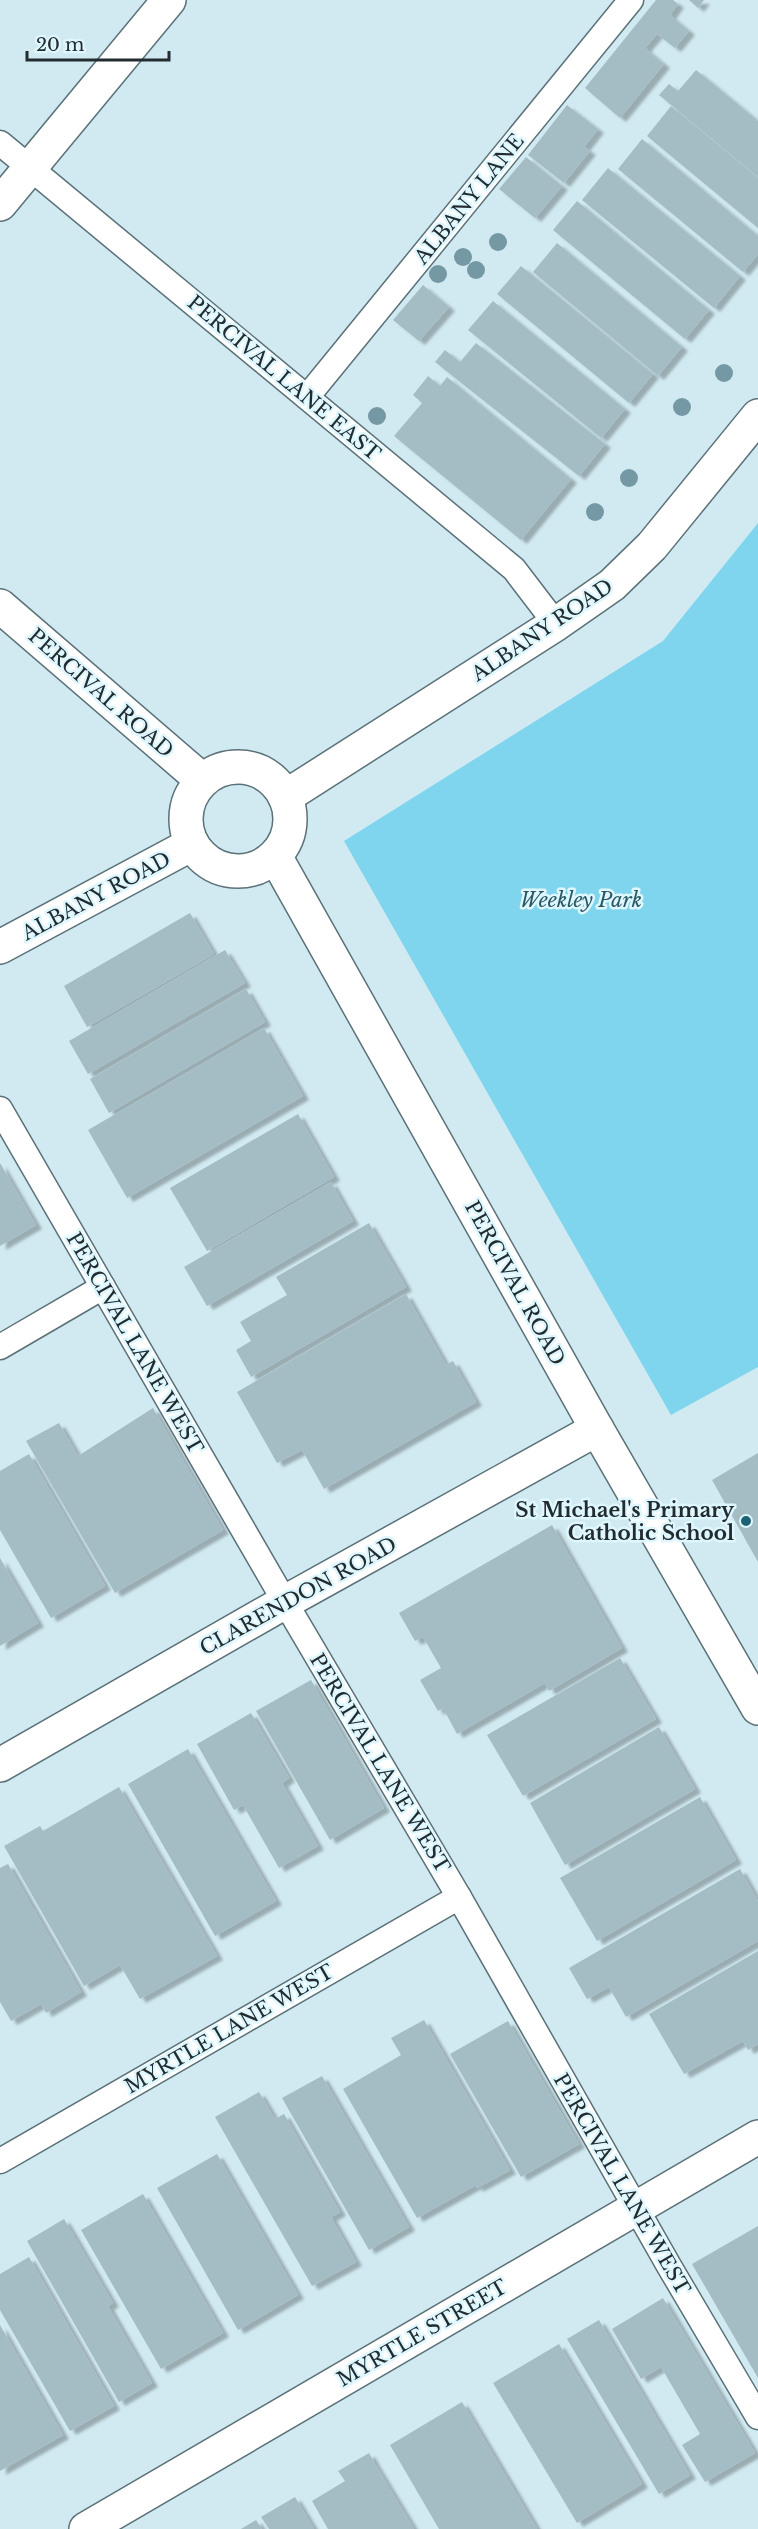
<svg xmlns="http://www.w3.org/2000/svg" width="758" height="2529" font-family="'Libre Baskerville',serif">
<defs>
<filter id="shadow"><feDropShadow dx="6" dy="4" stdDeviation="1.5" flood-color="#0004"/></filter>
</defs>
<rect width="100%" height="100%" fill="#d1eaf2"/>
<!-- green -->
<path fill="#7fd5ed" d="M 758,523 L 758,1367 L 671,1415 L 344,841 L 663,641 Z"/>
<!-- building -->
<g fill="#a4bcc4" filter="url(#shadow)">
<path d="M 656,0 L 673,0 L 678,4 L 670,15 L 689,31 L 675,48 L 657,34 L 645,48 L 664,64 L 620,118 L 585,88 Z"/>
<path d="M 689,0 L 704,0 L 698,8 Z"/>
<path d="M 696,70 L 758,121 L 758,177 L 659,95 L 669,84 L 678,91 Z"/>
<path d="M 567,105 L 598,129 L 584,147 L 590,151 L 564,183 L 528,155 Z"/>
<path d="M 671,106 L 758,178 L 758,228 L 647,136 Z"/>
<path d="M 642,139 L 758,236 L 758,254 L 743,272 L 618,169 Z"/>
<path d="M 526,157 L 562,186 L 535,218 L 499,189 Z"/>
<path d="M 608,168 L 740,276 L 714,308 L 582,200 Z"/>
<path d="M 577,201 L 709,310 L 685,339 L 553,230 Z"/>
<path d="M 557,243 L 682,347 L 658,376 L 533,272 Z"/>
<path d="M 521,266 L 653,374 L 629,403 L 497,294 Z"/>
<path d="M 423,285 L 449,307 L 419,341 L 393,320 Z"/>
<path d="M 493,301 L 625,409 L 601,438 L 468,330 Z"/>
<path d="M 476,343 L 605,444 L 579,476 L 435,362 L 445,350 L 460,362 Z"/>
<path d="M 428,376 L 440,386 L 447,377 L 571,479 L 521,540 L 394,436 L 422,403 L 413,395 Z"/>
<path d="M 190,913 L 214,954 L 87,1027 L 64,986 Z"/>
<path d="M 225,950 L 245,983 L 88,1074 L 69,1041 Z"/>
<path d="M 246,989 L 265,1022 L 109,1113 L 90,1079 Z"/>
<path d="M 264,1028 L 303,1096 L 127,1198 L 88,1130 Z"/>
<path d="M 298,1114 L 334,1177 L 207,1251 L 170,1188 Z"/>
<path d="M 0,1163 L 36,1225 L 0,1246 Z"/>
<path d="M 331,1182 L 353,1221 L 207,1306 L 184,1267 Z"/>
<path d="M 369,1223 L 406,1287 L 251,1377 L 236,1350 L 251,1341 L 240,1322 L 287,1295 L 276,1277 Z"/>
<path d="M 406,1294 L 446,1365 L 453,1361 L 476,1402 L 324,1489 L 302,1450 L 277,1463 L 237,1392 Z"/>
<path d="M 153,1408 L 223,1530 L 115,1593 L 26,1441 L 59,1423 L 78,1456 Z"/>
<path d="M 758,1453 L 758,1562 L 712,1480 Z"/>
<path d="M 29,1454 L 105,1586 L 51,1618 L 0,1530 L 0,1471 Z"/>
<path d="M 552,1525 L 622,1648 L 549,1691 L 545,1683 L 457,1734 L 443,1708 L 438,1711 L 420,1680 L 441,1668 L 423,1637 L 415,1641 L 399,1613 Z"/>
<path d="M 0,1558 L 38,1623 L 0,1646 Z"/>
<path d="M 620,1658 L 656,1719 L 523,1796 L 487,1735 Z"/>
<path d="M 311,1680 L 384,1808 L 330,1840 L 256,1711 Z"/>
<path d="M 251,1713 L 289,1778 L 282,1783 L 318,1846 L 279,1868 L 243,1805 L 234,1810 L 197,1744 Z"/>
<path d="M 659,1727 L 695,1789 L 565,1865 L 530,1803 Z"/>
<path d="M 188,1749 L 276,1901 L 215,1936 L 128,1784 Z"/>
<path d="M 119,1787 L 217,1956 L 140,1999 L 120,1965 L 84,1986 L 4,1846 L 40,1826 L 43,1831 Z"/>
<path d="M 700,1797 L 736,1860 L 597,1941 L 560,1878 Z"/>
<path d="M 8,1864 L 81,1992 L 46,2013 L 41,2004 L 11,2021 L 0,2002 L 0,1868 Z"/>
<path d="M 740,1869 L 758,1901 L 758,1941 L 626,2017 L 609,1987 L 587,1999 L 569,1968 Z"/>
<path d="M 758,1951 L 758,2044 L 748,2050 L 743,2041 L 684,2074 L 649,2014 Z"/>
<path d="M 424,2020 L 510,2170 L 477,2188 L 476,2185 L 417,2218 L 343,2089 L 401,2055 L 391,2038 Z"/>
<path d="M 508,2021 L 579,2144 L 521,2177 L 450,2054 Z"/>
<path d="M 322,2076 L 409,2227 L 369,2250 L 282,2098 Z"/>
<path d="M 259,2092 L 275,2119 L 284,2114 L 340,2212 L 331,2217 L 356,2262 L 312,2286 L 215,2117 Z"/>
<path d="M 217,2154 L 298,2295 L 238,2330 L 157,2188 Z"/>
<path d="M 143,2194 L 223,2333 L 161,2369 L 81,2230 Z"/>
<path d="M 64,2219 L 113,2303 L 108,2306 L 152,2383 L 119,2402 L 27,2241 Z"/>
<path d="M 758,2226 L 758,2378 L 692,2264 Z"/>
<path d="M 29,2257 L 114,2406 L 70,2431 L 0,2310 L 0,2274 Z"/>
<path d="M 663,2298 L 755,2453 L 705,2482 L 682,2445 L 700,2434 L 661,2367 L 641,2379 L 612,2329 Z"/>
<path d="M 599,2320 L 690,2475 L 659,2494 L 567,2339 Z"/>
<path d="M 0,2325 L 63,2435 L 0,2471 Z"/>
<path d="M 559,2344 L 642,2484 L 577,2523 L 493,2383 Z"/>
<path d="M 462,2402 L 537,2529 L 439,2529 L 390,2445 Z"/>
<path d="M 369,2453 L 375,2464 L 414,2529 L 328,2529 L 312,2501 L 345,2481 L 338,2471 Z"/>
<path d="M 295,2497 L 314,2529 L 269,2529 L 261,2517 Z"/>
<path d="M 256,2520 L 262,2529 L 241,2529 Z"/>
</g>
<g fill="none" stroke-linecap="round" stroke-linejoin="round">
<defs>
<g id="lane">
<path d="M 0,143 L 514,569 L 556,624"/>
<path d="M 307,397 L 631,0"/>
<path d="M 0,1109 L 285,1602 L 459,1897 L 669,2266 L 758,2417"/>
<path d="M 0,1347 L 103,1287"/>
<path d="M 0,2161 L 459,1897"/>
</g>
<g id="street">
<path d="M 0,204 L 169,0"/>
<path d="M 285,797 L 556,624 L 612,585 L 652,546 L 758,416"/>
<path d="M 0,947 L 192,844"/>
<path d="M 0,1765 L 285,1602 L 597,1429"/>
<path d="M 86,2529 L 758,2137"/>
</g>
<g id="secondary">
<path d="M 0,606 L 202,780"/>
<circle cx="238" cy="819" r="52"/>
<path d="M 275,856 L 597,1429 L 758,1708"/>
</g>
</defs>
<!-- lane casing -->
<use href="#lane" stroke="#5b7178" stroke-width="27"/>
<!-- street casing -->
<use href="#street" stroke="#5b7178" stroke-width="36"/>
<!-- secondary casing -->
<use href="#secondary" stroke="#5b7178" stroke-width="36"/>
<!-- lane -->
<use href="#lane" stroke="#fff" stroke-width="24"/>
<!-- street -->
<use href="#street" stroke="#fff" stroke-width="33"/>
<!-- secondary -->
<use href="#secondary" stroke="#fff" stroke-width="33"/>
</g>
<!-- trees -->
<g fill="#7599a4">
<circle cx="498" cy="242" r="9"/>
<circle cx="463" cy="257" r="9"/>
<circle cx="476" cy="270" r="9"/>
<circle cx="438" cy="274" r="9"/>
<circle cx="724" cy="373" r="9"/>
<circle cx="682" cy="407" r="9"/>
<circle cx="377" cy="416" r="9"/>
<circle cx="629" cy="478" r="9"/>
<circle cx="595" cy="512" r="9"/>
</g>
<!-- markers -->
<circle fill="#1d6274" stroke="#def7ff" stroke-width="2" cx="746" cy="1521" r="6"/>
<g text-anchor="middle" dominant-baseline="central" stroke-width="5" stroke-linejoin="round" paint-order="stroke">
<!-- street labels -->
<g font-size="20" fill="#222b2e" stroke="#def7ff">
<text transform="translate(469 199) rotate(-51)">ALBANY LANE</text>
<text transform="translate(284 378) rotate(40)">PERCIVAL LANE EAST</text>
<text transform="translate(542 630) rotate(-34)">ALBANY ROAD</text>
<text transform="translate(101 693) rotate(41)">PERCIVAL ROAD</text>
<text transform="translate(96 896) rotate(-28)">ALBANY ROAD</text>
<text transform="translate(515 1283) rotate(61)">PERCIVAL ROAD</text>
<text transform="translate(135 1343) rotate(60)">PERCIVAL LANE WEST</text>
<text transform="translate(298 1596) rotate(-29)">CLARENDON ROAD</text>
<text transform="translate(380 1763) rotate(59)">PERCIVAL LANE WEST</text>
<text transform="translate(229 2029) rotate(-30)">MYRTLE LANE WEST</text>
<text transform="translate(622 2184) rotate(60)">PERCIVAL LANE WEST</text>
<text transform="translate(422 2333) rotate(-30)">MYRTLE STREET</text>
</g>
<!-- park labels -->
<g font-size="20" font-style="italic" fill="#295764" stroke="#def7ff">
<text x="581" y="900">Weekley Park</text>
</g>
<!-- poi labels -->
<g font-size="20" font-weight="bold" fill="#222b2e" stroke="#def7ff" text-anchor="end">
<text x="734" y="1510">St Michael's Primary<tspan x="734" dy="23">Catholic School</tspan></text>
</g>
</g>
<!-- scale -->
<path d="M27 51v9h142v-9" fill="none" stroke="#222b2e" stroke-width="3"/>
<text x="36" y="51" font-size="18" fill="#222b2e" stroke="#def7ff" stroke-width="4.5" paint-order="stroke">20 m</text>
</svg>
